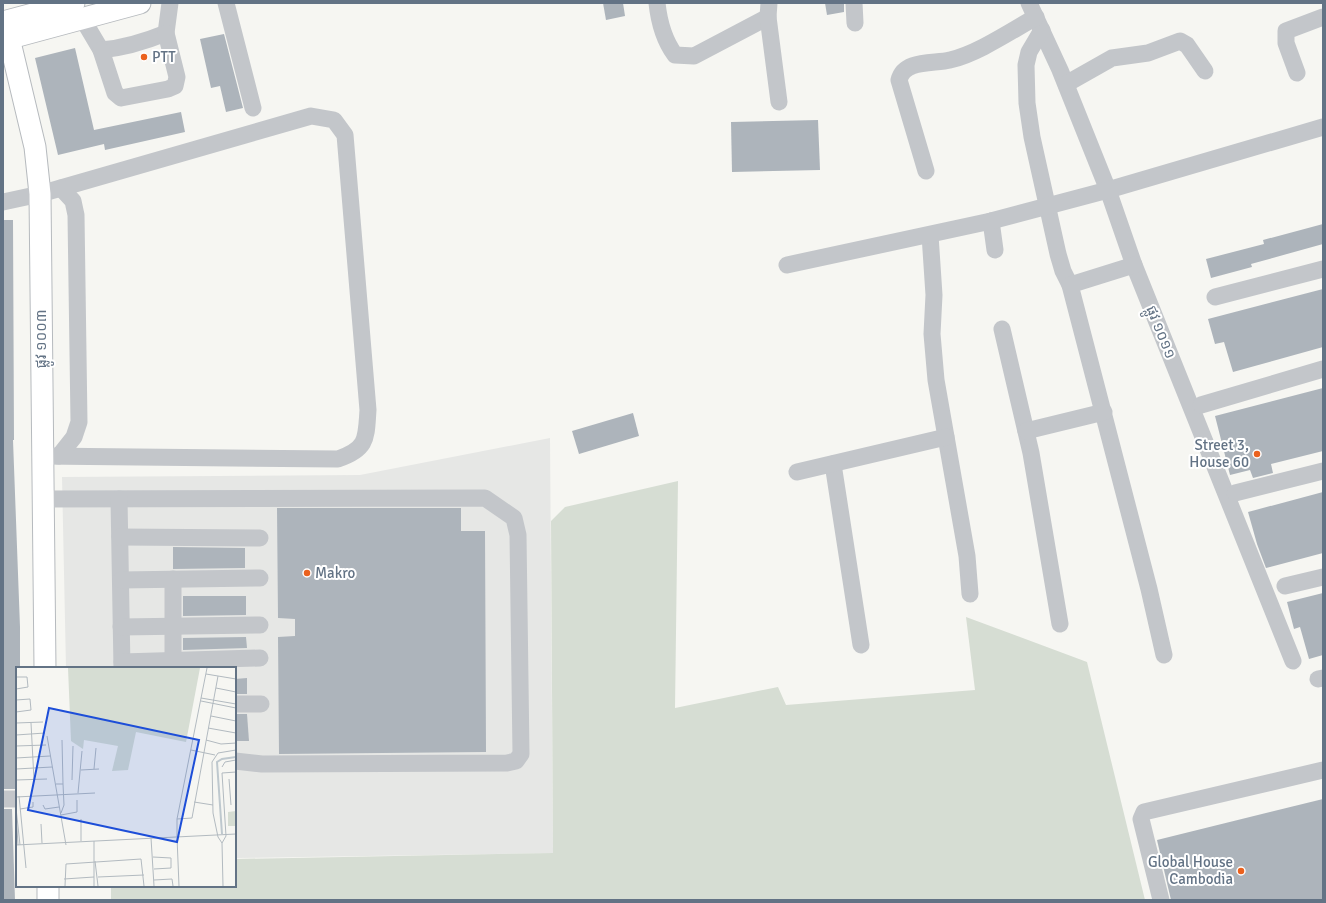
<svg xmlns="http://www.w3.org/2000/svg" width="1326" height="903" font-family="Signika,'Noto Sans Khmer',sans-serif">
<rect width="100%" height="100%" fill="#f6f6f2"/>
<!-- built -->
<path fill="#e6e7e5" d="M 550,438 L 553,853 L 235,858 L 235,668 L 66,668 L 62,477 L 360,475 Z"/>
<!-- green -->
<path fill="#d6ddd3" d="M 678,481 L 675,708 L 778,687 L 786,705 L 975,690 L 966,617 L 1087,662 L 1145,900 L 111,900 L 111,886 L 235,886 L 235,859 L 553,853 L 551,521 L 565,507 Z"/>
<!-- building -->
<g fill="#adb4bb">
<path d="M 603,3 L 623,3 L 625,16 L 606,20 Z"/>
<path d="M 825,3 L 844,3 L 844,12 L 827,15 Z"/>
<path d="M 224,34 L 243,108 L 226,112 L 220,86 L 211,88 L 200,39 Z"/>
<path d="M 75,48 L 94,130 L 181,112 L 185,132 L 105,150 L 104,144 L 58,155 L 35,58 Z"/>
<path d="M 818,120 L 820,170 L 732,172 L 731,122 Z"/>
<path d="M 3,220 L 13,220 L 14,440 L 13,440 L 20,627 L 20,668 L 17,668 L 17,789 L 3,789 Z"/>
<path d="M 1323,224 L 1323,244 L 1251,264 L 1252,267 L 1211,278 L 1206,259 L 1264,244 L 1263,240 Z"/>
<path d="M 1323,289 L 1323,347 L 1233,372 L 1224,342 L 1215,344 L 1208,319 Z"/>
<path d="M 1323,388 L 1323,451 L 1271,464 L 1273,473 L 1253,478 L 1250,470 L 1230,475 L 1215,416 Z"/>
<path d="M 633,413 L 639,436 L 579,454 L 572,431 Z"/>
<path d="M 1323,492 L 1323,553 L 1266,568 L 1257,544 L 1248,512 Z"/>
<path d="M 277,508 L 461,508 L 461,531 L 485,531 L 486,752 L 279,754 L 278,637 L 295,636 L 295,619 L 278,618 Z"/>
<path d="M 173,547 L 245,548 L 245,568 L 173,569 Z"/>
<path d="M 1323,593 L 1323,655 L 1309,659 L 1300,627 L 1294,629 L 1287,602 Z"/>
<path d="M 183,596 L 246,596 L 246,615 L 183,616 Z"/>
<path d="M 246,637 L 247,648 L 183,650 L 183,638 Z"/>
<path d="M 247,678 L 247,694 L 235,694 L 235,679 Z"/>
<path d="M 235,714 L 247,714 L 249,741 L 235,741 Z"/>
<path d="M 1323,799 L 1323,900 L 1171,900 L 1157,840 Z"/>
<path d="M 3,809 L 12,809 L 15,900 L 3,900 Z"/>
</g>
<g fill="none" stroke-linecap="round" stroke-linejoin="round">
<defs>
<g id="major">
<path d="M 3,22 L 74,3"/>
<path d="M 9,38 L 35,147 L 40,194 L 45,668"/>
<path d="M 3,40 L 140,3"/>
<path d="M 48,886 L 48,900"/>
</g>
</defs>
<!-- major casing -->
<use href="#major" stroke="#b6babe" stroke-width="23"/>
<!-- minor -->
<g stroke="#c3c6ca" stroke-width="17">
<path d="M 226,3 L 253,108"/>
<path d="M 657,3 C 659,22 664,40 675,55 L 694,56 L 768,17"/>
<path d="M 769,3 L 768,17 L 779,102"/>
<path d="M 854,3 L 855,23"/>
<path d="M 1029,3 L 1060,70 L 1108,190 L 1134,265 L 1293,661"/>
<path d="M 82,18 L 101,50 C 124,48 144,42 166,33 L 170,3"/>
<path d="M 1042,30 L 1029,52 L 1026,65 L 1027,103 L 1032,137 L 1058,254 L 1063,271 L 1070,285"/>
<path d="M 101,50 L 115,93 L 121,98 L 168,89 L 175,86 L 177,77 L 166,33"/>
<path d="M 1297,73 L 1286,43 L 1286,31 L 1323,17"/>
<path d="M 1066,84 L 1112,58 L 1148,53 L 1180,41 L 1187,45 L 1205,71"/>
<path d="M 926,171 L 899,80 C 904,59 934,64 950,60 C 977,54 1011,31 1036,17"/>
<path d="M 3,202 L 40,194 L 311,116 L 334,120 L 345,135 L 368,410 C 366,438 368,449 338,459 L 42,456"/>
<path d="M 991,221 L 995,250"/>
<path d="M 930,235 L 934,295 L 932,334 L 936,380 L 967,556 L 970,594"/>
<path d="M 787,265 L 991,221 L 1108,190 L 1323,127"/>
<path d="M 1134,265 L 1070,285 L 1149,589 L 1164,655"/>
<path d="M 1215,297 L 1323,269"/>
<path d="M 1002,329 L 1031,453 L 1060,624"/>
<path d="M 1201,405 L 1323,369"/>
<path d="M 1026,431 L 1104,412"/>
<path d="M 59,456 L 74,437 L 79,422 L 76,215 L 73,201 L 61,188"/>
<path d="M 833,464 L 861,645"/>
<path d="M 797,472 L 946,437"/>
<path d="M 1235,493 L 1323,471"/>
<path d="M 43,499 L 485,498 L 514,518 L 518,535 L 521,754 L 516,761 L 507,763 L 262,764 L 235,761"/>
<path d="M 119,499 L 122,668"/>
<path d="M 120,537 L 260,538"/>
<path d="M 121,580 L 260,578"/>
<path d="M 1285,586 L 1323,577"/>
<path d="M 121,627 L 260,625"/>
<path d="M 122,662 L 260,658"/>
<path d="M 173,668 L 173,579"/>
<path d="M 1318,679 L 1323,678"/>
<path d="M 235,704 L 261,704"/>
<path d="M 3,799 L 17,799"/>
<path d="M 1161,900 L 1141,819 L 1144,812 L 1323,770"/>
</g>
<!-- major -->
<use href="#major" stroke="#fff" stroke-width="21"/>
</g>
<!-- markers -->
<g fill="#eb611d" stroke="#fff" stroke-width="1.5">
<circle cx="144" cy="57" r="4"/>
<circle cx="1257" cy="454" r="4"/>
<circle cx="307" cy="573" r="4"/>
<circle cx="1241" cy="871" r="4"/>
</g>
<g text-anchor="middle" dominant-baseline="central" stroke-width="4" stroke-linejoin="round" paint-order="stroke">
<!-- poi labels -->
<g font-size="15" fill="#637385" stroke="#fff" text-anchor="start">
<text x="152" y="57">PTT</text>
<text x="1249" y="445" text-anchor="end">Street 3,<tspan x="1249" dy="17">House 60</tspan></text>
<text x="315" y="573">Makro</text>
<text x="1233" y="862" text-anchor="end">Global House<tspan x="1233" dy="17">Cambodia</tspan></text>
</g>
<!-- street labels -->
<g font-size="15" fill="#637385" stroke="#fff">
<text transform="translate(1161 332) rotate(68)">ផ្លូវ ១០១១</text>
<text transform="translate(41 339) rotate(-90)">ផ្លូវ ១០០៣</text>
</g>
</g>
<!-- overview -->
<g transform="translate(16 667)">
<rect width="220" height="220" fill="#f6f6f2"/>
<path d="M 52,1 L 184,1 L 170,75 L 120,65 L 112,103 L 96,104 L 102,79 L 68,73 L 67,82 L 55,74 ZM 220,144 L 220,159 L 212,159 L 212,145 Z" fill="#d6ddd3"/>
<path fill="none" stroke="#bec8ce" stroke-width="2" d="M 206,167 L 201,95 L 206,92 L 220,90"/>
<path fill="none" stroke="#b2bac0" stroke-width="1" d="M 190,7 L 220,12M 0,10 L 11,10 L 12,20 L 0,22M 200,21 L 220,25M 185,31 L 220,37M 0,33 L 14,32 L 15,43 L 0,45M 185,34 L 220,41M 195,49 L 220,54M 0,56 L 27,55M 15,56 L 18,113M 192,61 L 220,66M 0,68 L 29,66M 31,69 L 50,178M 190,73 L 205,77 L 220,76M 0,79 L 30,78M 175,83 L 199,88M 0,91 L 34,89M 206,100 L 209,95 L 220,93M 0,102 L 36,100M 78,102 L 80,81M 65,103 L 83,102M 213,112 L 215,138M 0,113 L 31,112M 56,113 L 57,79M 40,117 L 47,117 L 46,73M 62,126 L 66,84M 3,129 L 10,201M 0,130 L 79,126M 178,135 L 197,138M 27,138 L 29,142 L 43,140M 0,141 L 4,178M 4,142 L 17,140 L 17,135M 0,145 L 2,178M 45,146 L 48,138 L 47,117M 45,148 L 61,145 L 61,133M 161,152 L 176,151 L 202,9M 25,157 L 26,176M 161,170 L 163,219M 161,170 L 161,152 L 191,1M 135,171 L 138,219M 65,174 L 65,152M 78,174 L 78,219M 206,176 L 202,170 L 197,146 L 196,95 L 202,86 L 220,83M 0,178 L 220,167M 137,190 L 155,191 L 155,201 L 138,202M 79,194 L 82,219M 82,210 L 128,208M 48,212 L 78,210M 138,213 L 156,212 L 157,219M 49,219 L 50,197 L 125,192 L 128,219M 207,219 L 206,176 L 210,169 L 206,106 L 220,105"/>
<path fill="#1d4ed8" fill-opacity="0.15" stroke="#1d4ed8" stroke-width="2" d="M 33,41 L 183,73 L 161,175 L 12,143 Z"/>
<rect width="220" height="220" fill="none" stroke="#637385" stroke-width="2"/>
</g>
<!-- border -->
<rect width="1326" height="903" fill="none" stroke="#637385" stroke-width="8"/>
</svg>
